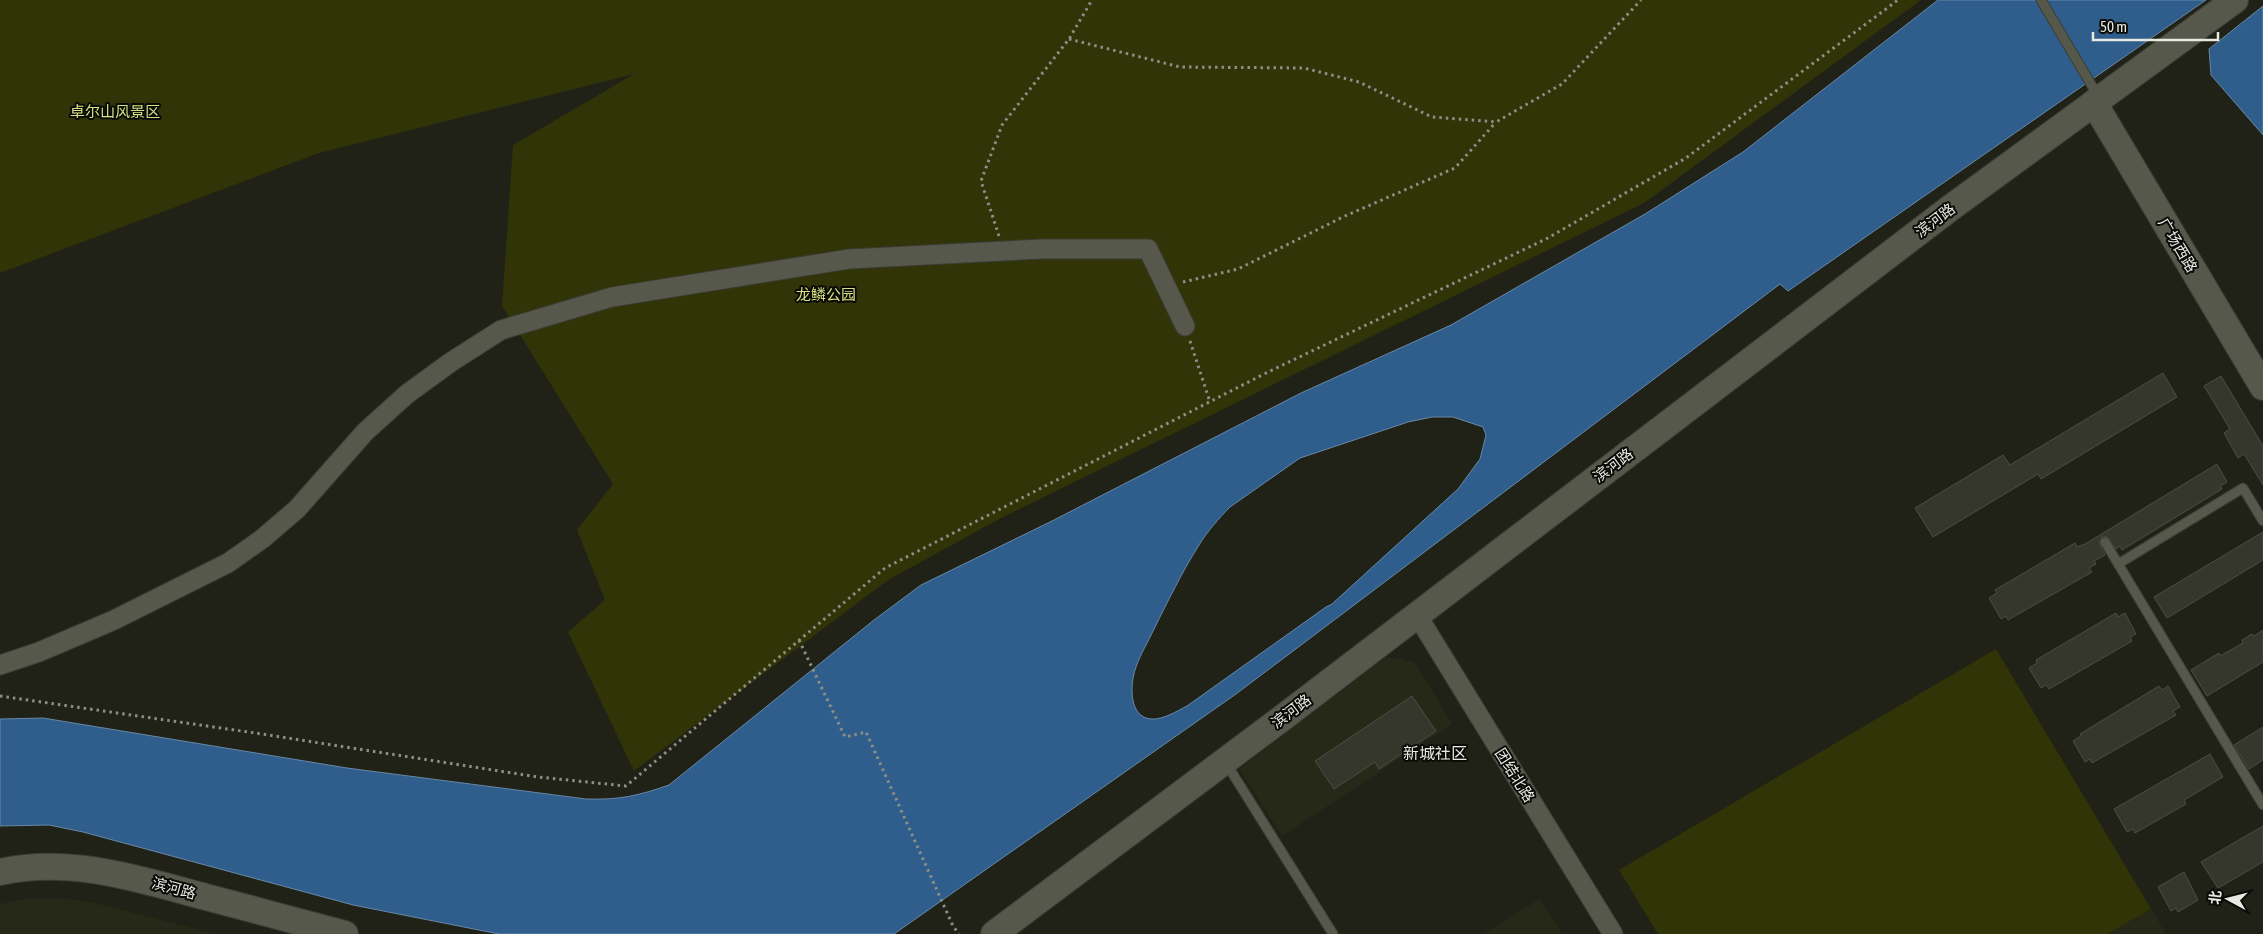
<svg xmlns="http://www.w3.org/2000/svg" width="2263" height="934" font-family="'Asap Condensed','Noto Sans SC',sans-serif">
<rect width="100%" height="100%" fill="#212217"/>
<!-- built -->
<g fill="#272918">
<path d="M 1385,658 L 1401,658 L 1415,663 L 1452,724 L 1282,836 L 1239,769 Z"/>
<path d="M 60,898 L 94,903 L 215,934 L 0,934 L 0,904 L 25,899 Z"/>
<path d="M 1540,899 L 1562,934 L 1483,934 Z"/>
<path d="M 2151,909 L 2166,934 L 2108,934 Z"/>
</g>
<!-- green -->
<g fill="#303407">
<path d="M 0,0 L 1921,0 L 1644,203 L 1001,518 L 888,580 L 634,771 L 568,632 L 605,600 L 577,530 L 613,484 L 502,306 L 513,145 L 634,74 L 319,153 L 0,273 Z"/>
<path d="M 1996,649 L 2151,909 L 2108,934 L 1658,934 L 1619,870 Z"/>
</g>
<!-- water -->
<g fill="#305e8c" stroke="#6788a6" fill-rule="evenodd">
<path d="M 1938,0 L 2206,0 L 1788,291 L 1780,284 L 1236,694 L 894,934 L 499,934 L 353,905 L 83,832 L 49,825 L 0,826 L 0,719 L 43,718 L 347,768 L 586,799 C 620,800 637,796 669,785 L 874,620 L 921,585 L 1052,521 L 1301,393 L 1451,325 L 1645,214 L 1743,152 ZM 1432,417 L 1453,417 L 1483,427 L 1486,435 L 1480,459 L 1458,489 L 1332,604 L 1326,607 L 1187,706 C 1177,711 1163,720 1151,719 C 1128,717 1130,683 1136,667 C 1140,655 1148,642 1154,629 C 1168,601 1182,572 1199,545 C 1207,532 1219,518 1230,507 L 1300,458 L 1408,422 Z"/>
<path d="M 2263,6 L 2263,135 L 2211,75 L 2209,49 Z"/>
</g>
<!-- building -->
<g fill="#36372c" stroke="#4c4e42">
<path d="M 2163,373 L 2177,397 L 2041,479 L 2038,474 L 1933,537 L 1915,508 L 2003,455 L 2010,465 Z"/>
<path d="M 2221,376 L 2263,446 L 2263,485 L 2244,454 L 2238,458 L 2224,433 L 2230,429 L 2204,386 Z"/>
<path d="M 2217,464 L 2227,482 L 2220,486 L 2222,489 L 2122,550 L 2120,546 L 2116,549 L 2108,537 L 2102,536 L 2099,543 L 2105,555 L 2094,561 L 2096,564 L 2089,568 L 2092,572 L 2008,620 L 2006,616 L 2001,619 L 1989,598 L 1997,593 L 1995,590 L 2075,543 L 2077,547 L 2085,544 Z"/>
<path d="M 2263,532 L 2263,560 L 2167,618 L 2154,597 Z"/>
<path d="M 2116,613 L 2118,617 L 2125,613 L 2136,634 L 2130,637 L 2132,641 L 2049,689 L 2046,685 L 2041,688 L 2029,668 L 2037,663 L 2036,660 Z"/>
<path d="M 2263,630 L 2263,662 L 2207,696 L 2191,670 L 2219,653 L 2220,656 L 2243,643 L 2242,640 L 2252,634 L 2254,636 Z"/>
<path d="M 2159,686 L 2162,690 L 2168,686 L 2180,707 L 2173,711 L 2176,715 L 2092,763 L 2090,759 L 2085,762 L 2073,741 L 2081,736 L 2080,734 Z"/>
<path d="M 1412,696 L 1436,731 L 1379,769 L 1375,762 L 1334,789 L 1315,761 Z"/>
<path d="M 2263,727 L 2263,760 L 2249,769 L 2234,745 Z"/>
<path d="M 2210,754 L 2223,777 L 2184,800 L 2186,804 L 2135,833 L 2133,829 L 2127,832 L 2114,809 Z"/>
<path d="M 2263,826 L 2263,862 L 2218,888 L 2201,862 Z"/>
<path d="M 2184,872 L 2198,900 L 2178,912 L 2176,908 L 2171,911 L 2158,887 Z"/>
</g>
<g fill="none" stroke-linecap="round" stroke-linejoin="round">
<defs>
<g id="lane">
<path d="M 2041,0 L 2098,96"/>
<path d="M 2105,542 L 2263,805"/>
<path d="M 2118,564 L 2243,488 L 2263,521"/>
<path d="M 1226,763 L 1333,934"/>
</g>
<g id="street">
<path d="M 1417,615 L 1613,934"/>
<path d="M 0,665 L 39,652 L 114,620 L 228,563 L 262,539 L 297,509 L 365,432 L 407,394 L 451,362 L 501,330 L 612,297 L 849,259 L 1041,249 L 1148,249 L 1185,326"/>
</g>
<g id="secondary">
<path d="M 2094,103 L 2263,387"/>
<path d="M 0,872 C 69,856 139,879 206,897 C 252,909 299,922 345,934"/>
<path d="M 994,934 L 1285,716 L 1949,209 L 2235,0"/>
</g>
</defs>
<!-- lane casing -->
<use href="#lane" stroke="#3b3d35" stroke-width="11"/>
<!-- street casing -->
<use href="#street" stroke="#3b3d35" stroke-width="21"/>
<!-- secondary casing -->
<use href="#secondary" stroke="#3b3d35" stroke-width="28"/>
<!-- path -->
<g stroke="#8d8e85" stroke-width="3" stroke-dasharray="2.5 4" stroke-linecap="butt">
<path d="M 1069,39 L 1180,67 L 1304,68 L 1359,82 L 1432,117 L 1496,122 L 1562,84 L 1641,0"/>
<path d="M 999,236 L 981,181 L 1002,125 L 1069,39 L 1092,0"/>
<path d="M 1183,282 L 1238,269 L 1345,216 L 1455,168 L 1496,122"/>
<path d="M 1190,341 L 1210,402"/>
<path d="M 799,640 L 845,737 L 866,732 L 953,926 L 959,934"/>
<path d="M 0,696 L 262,734 L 538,777 L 626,786 L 885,568 L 1268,372 L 1546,239 L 1686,158 L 1898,0"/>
</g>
<!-- lane -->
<use href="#lane" stroke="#56584b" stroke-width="9"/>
<!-- street -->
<use href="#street" stroke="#56584b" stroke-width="19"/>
<!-- secondary -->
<use href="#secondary" stroke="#56584b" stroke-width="26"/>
</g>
<g text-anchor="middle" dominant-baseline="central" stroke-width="4" stroke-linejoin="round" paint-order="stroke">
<!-- park labels -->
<g font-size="15" fill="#d7e382" stroke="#0a0b07">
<text x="115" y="111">卓尔山风景区</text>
<text x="826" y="294">龙鳞公园</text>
</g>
<!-- street labels -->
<g font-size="15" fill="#e8e9e2" stroke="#0a0b07">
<text transform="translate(1935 220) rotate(-37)">滨河路</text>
<text transform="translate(2178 245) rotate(59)">广场西路</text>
<text transform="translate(1613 465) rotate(-37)">滨河路</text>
<text transform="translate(1291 711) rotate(-37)">滨河路</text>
<text transform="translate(1515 775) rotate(58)">团结北路</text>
<text transform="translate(174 888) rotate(15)">滨河路</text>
</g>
<!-- neighbourhood labels -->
<g font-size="16" fill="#e8e9e2" stroke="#0a0b07">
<text x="1435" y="753">新城社区</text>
</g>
</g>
<!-- north arrow -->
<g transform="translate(2228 899) rotate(277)" stroke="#0a0b07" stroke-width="4" paint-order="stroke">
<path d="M0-4L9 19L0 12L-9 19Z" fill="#e8e9e2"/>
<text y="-8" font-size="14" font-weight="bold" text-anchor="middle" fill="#e8e9e2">北</text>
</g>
<!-- scale -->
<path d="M2093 32v8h125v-8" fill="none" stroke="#e8e9e2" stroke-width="2.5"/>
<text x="2100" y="32" font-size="15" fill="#e8e9e2" stroke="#0a0b07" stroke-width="4" paint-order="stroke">50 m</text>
</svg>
